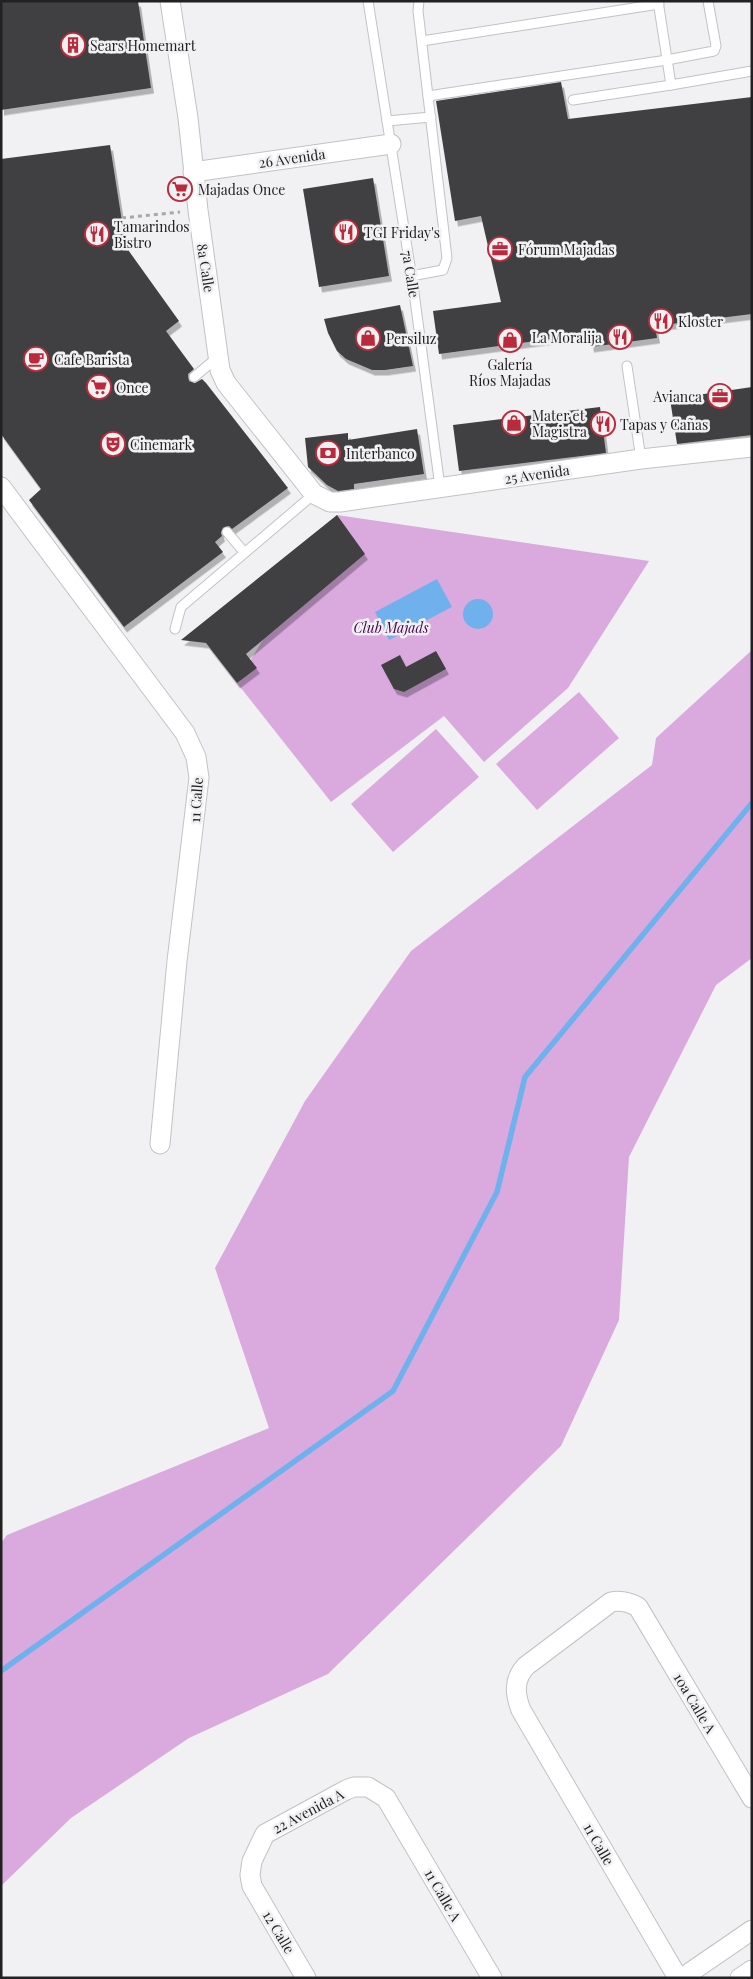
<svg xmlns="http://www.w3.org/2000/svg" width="753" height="1979" font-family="'Playfair Display',serif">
<defs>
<filter id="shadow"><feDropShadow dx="3" dy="5.5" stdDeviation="0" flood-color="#0004"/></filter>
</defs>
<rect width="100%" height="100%" fill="#f1f1f4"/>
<!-- green -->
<g fill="#daaadf">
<path d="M 337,515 L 649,561 L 568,688 L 484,762 L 444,716 L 331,802 L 237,683 Z"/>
<path d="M 752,650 L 752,958 L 716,985 L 629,1157 L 619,1320 L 561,1446 L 328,1674 L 189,1738 L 71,1818 L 1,1886 L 1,1543 L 7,1535 L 269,1428 L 215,1268 L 305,1101 L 411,951 L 652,765 L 656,738 Z"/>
<path d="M 579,692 L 619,738 L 537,810 L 496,764 Z"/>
<path d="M 436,729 L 479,777 L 393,852 L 351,804 Z"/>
</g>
<!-- water -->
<g fill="#6fb1ec">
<path d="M 437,579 L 452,607 L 389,640 L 375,612 Z"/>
<circle cx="478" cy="614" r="15"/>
</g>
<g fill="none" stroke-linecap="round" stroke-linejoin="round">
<!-- stream -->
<path stroke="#6fb1ec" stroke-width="5.5" d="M 1,1671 L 393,1391 L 497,1192 L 525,1077 L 752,803"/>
</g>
<!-- building -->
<g fill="#414043" filter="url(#shadow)">
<path d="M 1,1 L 138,1 L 151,88 L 1,110 Z"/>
<path d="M 561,82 L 568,119 L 752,97 L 752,314 L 655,326 L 657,338 L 591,347 L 589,334 L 439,354 L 433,311 L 501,302 L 481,216 L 455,221 L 436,101 Z"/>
<path d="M 110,145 L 126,247 L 179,321 L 166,331 L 194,369 L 188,374 L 189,381 L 195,383 L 202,379 L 206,383 L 288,488 L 232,529 L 229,526 L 223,528 L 221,533 L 222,536 L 215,542 L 223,552 L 124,627 L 29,500 L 41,489 L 1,434 L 1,159 Z"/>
<path d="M 373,178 L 389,276 L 319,287 L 303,189 Z"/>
<path d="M 400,305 L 413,366 L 385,370 L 372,370 L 346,359 L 337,351 L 328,333 L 324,319 Z"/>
<path d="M 752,387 L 752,435 L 677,444 L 670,399 Z"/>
<path d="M 600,407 L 606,453 L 459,471 L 453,425 Z"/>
<path d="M 417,429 L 424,474 L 354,484 L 354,489 L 338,491 L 327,485 L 308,467 L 305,438 L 348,433 L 348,440 Z"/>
<path d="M 337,515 L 365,554 L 246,654 L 257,668 L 237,683 L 206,643 L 181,640 Z"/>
<path d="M 436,651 L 446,669 L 404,692 L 394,689 L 381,665 L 400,655 L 406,667 Z"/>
</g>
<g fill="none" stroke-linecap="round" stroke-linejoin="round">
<defs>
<g id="lane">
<path d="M 368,1 L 413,285 L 440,487"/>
<path d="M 658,1 L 671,85 L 752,71"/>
<path d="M 422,41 L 659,4"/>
<path d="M 428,96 L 667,60 L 714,51 L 716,46 L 708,1"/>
<path d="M 573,100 L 671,85"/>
<path d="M 387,121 L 431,117"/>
<path d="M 411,276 L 443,270 L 447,258 L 418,11 L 419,1"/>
<path d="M 627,366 L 641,459"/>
<path d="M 194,377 L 218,357"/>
<path d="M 227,532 L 244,552"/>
<path d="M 175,629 L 181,607 L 314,494"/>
</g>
<g id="street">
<path d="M 170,1 L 188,118 L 198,210 L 220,370 L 226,383 L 314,494 L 330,502 L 340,502 L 641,459 L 752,447"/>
<path d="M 193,172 L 391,144"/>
<path d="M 1,487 L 185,733 L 196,757 L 199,778 L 177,961 L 160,1144"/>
<path d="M 306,1978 L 252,1886 L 250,1875 L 252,1861 L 265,1834 L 346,1790 L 354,1787 L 368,1787 L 386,1798 L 492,1978"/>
<path d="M 678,1978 L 521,1710 C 515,1694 513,1680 526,1666 L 611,1602 C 621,1600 629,1602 638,1607 L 752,1798"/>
<path d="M 682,1978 L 752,1930"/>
<path d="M 740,1978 L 752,1970"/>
</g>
</defs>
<!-- lane casing -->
<use href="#lane" stroke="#c2c2c5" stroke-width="11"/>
<!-- street casing -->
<use href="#street" stroke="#c2c2c5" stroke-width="21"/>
<!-- path -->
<path stroke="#a8a8ab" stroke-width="3" stroke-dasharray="4 4" stroke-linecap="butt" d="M 122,218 L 180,212"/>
<!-- lane -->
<use href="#lane" stroke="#fff" stroke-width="9"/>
<!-- street -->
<use href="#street" stroke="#fff" stroke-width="19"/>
</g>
<!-- icons -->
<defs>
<symbol id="building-ring" viewBox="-11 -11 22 22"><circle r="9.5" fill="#f1f1f4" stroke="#bb2a3a" stroke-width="1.5"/><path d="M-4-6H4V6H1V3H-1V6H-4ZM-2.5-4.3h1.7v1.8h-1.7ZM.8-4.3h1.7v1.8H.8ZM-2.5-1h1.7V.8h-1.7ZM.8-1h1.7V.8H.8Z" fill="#bb2a3a"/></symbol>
<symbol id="supermarket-ring" viewBox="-11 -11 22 22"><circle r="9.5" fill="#f1f1f4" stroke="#bb2a3a" stroke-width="1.5"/><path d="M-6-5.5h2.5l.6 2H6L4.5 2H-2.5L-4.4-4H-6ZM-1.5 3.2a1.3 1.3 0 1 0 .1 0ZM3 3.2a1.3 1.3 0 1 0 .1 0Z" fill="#bb2a3a"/></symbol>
<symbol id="restaurant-ring" viewBox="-11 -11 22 22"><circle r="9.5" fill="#f1f1f4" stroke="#bb2a3a" stroke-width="1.5"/><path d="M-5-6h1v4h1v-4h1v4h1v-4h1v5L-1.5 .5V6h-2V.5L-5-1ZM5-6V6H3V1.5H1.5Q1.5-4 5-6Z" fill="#bb2a3a"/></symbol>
<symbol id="office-ring" viewBox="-11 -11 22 22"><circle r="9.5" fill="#f1f1f4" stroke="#bb2a3a" stroke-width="1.5"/><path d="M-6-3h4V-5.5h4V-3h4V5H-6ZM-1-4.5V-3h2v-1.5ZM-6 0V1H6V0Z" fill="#bb2a3a"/></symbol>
<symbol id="shop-ring" viewBox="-11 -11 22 22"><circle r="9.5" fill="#f1f1f4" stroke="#bb2a3a" stroke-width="1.5"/><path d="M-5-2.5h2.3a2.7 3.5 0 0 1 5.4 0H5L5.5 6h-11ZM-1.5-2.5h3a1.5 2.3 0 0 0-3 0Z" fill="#bb2a3a"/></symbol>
<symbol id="cafe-ring" viewBox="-11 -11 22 22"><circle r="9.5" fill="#f1f1f4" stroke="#bb2a3a" stroke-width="1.5"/><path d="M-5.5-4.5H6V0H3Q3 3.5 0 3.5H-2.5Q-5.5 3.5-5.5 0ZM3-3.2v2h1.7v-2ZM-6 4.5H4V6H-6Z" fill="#bb2a3a"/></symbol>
<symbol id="theatre-ring" viewBox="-11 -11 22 22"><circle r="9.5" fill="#f1f1f4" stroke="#bb2a3a" stroke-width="1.5"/><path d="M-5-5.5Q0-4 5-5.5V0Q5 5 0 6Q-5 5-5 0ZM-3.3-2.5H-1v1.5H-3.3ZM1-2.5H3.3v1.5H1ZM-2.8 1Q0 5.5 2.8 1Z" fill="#bb2a3a"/></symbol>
<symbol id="bank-ring" viewBox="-11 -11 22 22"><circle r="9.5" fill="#f1f1f4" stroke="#bb2a3a" stroke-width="1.5"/><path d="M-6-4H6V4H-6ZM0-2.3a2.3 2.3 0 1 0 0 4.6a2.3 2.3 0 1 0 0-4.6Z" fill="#bb2a3a"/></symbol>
</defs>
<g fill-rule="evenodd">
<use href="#building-ring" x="59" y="31" width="28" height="28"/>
<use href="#supermarket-ring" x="166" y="175" width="28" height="28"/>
<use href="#restaurant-ring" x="332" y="218" width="28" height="28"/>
<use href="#restaurant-ring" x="83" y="220" width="28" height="28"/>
<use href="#office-ring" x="486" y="235" width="28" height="28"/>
<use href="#restaurant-ring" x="647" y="307" width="28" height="28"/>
<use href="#restaurant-ring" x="606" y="323" width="28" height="28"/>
<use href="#shop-ring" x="354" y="324" width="28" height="28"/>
<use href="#shop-ring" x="496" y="326" width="28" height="28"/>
<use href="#cafe-ring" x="22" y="345" width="28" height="28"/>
<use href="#supermarket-ring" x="85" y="373" width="28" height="28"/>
<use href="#office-ring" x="706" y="382" width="28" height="28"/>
<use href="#shop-ring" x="500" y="409" width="28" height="28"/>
<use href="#restaurant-ring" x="589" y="410" width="28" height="28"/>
<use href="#theatre-ring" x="99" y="430" width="28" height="28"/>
<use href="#bank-ring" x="314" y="439" width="28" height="28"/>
</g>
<g text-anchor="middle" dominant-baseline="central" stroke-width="5" stroke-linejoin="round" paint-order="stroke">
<!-- poi labels -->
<g font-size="14" fill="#212123" stroke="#f1f1f4" text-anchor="start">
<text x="90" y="45">Sears Homemart</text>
<text x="198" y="189">Majadas Once</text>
<text x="114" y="226">Tamarindos<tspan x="114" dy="16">Bistro</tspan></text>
<text x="364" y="232">TGI Friday's</text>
<text x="518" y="249">Fórum Majadas</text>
<text x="678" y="321">Kloster</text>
<text x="602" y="337" text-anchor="end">La Moralija</text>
<text x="386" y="338">Persiluz</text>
<text x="54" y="359">Cafe Barista</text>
<text x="510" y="364" text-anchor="middle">Galería<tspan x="510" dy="16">Ríos Majadas</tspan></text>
<text x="116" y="387">Once</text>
<text x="702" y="396" text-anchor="end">Avianca</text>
<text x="532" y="415">Mater et<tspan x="532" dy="16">Magistra</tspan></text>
<text x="620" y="424">Tapas y Cañas</text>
<text x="130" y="444">Cinemark</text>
<text x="346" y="453">Interbanco</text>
</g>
<!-- street labels -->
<g font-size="14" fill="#212123" stroke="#f1f1f4">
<text transform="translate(292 158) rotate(-8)">26 Avenida</text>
<text transform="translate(206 268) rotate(81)">8a Calle</text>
<text transform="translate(411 274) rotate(81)">7a Calle</text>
<text transform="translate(537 474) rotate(-8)">25 Avenida</text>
<text transform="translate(196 800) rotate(-86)">11 Calle</text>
<text transform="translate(695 1703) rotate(59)">10a Calle A</text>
<text transform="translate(308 1811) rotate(-28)">22 Avenida A</text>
<text transform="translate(599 1844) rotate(60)">11 Calle</text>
<text transform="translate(443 1895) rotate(60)">11 Calle A</text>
<text transform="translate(279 1932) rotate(59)">12 Calle</text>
</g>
<!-- park labels -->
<g font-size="14" font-style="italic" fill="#4a0052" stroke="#f1f1f4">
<text x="391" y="627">Club Majads</text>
</g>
</g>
<!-- border -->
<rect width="753" height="1979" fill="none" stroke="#212123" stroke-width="5"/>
</svg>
